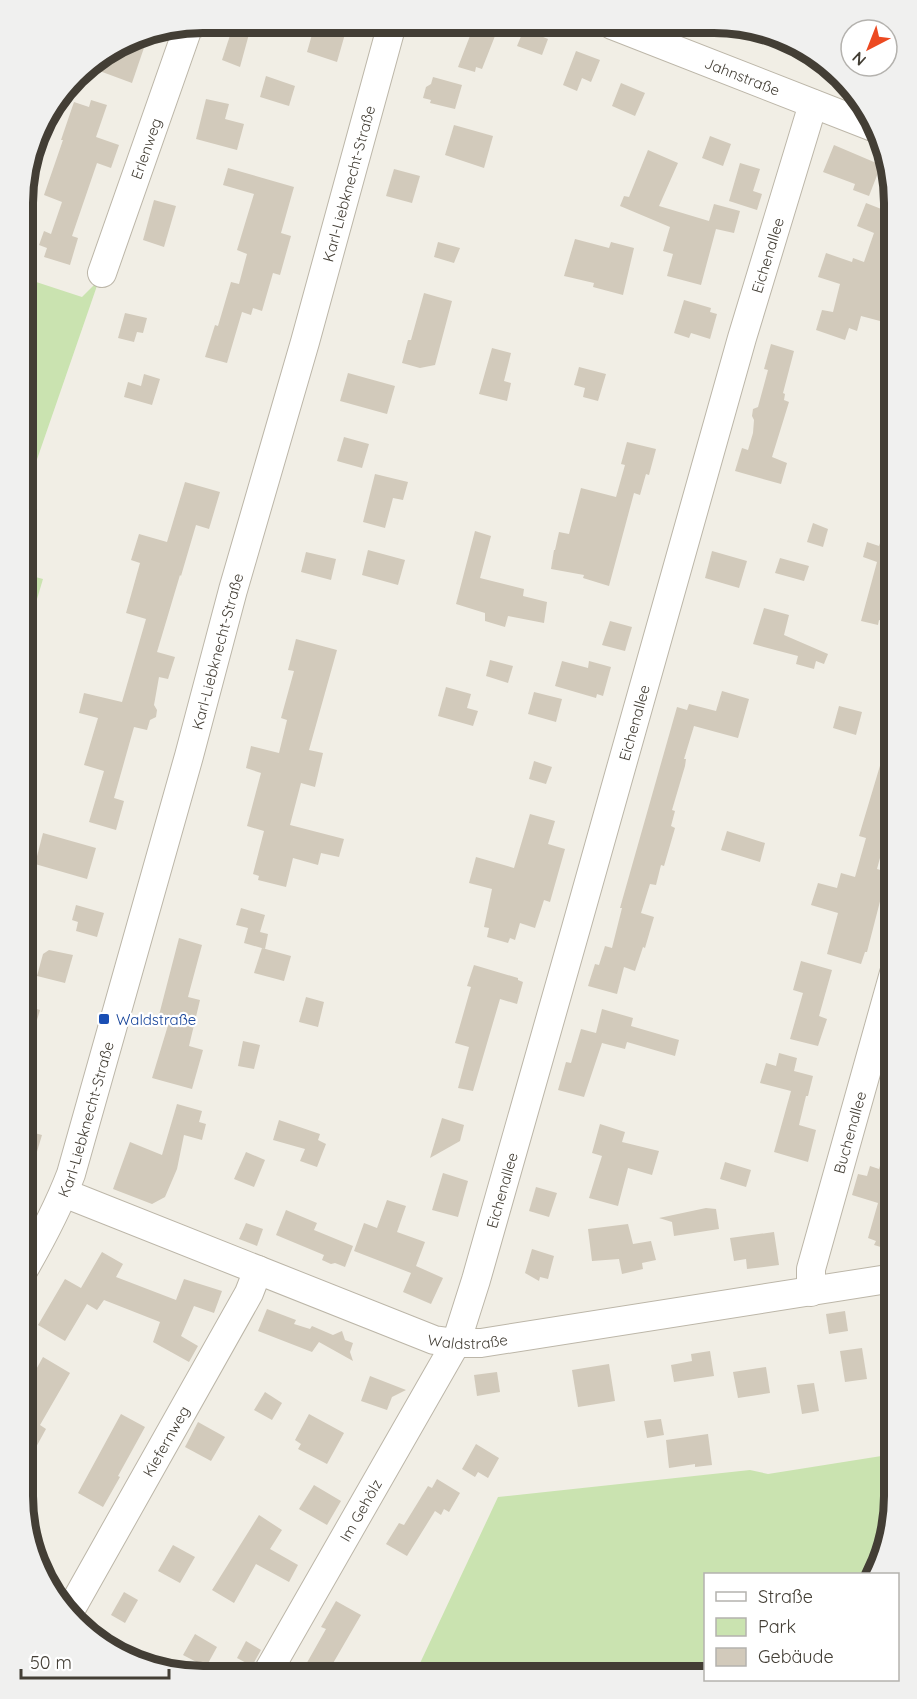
<svg xmlns="http://www.w3.org/2000/svg" width="917" height="1699" font-family="Quicksand,sans-serif">
<rect width="100%" height="100%" fill="#f1eee5"/>
<!-- green -->
<g fill="#cae3b0">
<path d="M 24,278 L 82,297 L 99,280 L 24,497 Z"/>
<path d="M 24,574 L 43,579 L 23,646 Z"/>
<path d="M 894,1454 L 894,1508 L 885,1554 L 874,1574 L 706,1574 L 705,1676 L 414,1676 L 498,1497 L 750,1470 L 768,1474 Z"/>
</g>
<!-- building -->
<g fill="#d2cabb">
<path d="M 234,23 L 252,23 L 240,67 L 222,60 Z"/>
<path d="M 322,27 L 345,34 L 337,62 L 307,52 L 313,31 L 320,33 Z"/>
<path d="M 473,28 L 495,36 L 482,69 L 476,67 L 475,72 L 458,67 Z"/>
<path d="M 524,29 L 548,39 L 542,55 L 517,46 Z"/>
<path d="M 149,33 L 132,83 L 86,66 L 134,36 Z"/>
<path d="M 576,51 L 600,60 L 591,82 L 582,78 L 577,91 L 563,85 Z"/>
<path d="M 266,76 L 295,86 L 289,106 L 260,97 Z"/>
<path d="M 433,77 L 462,85 L 455,109 L 430,103 L 431,100 L 423,98 L 426,87 L 431,84 Z"/>
<path d="M 621,83 L 645,93 L 635,116 L 612,106 Z"/>
<path d="M 206,99 L 229,104 L 225,119 L 244,124 L 237,150 L 196,139 Z"/>
<path d="M 91,100 L 107,105 L 96,137 L 119,145 L 111,168 L 97,163 L 72,236 L 78,238 L 70,265 L 44,257 L 47,248 L 39,245 L 44,231 L 51,234 L 62,202 L 44,195 L 63,140 L 61,140 L 74,102 L 89,107 Z"/>
<path d="M 454,125 L 493,136 L 484,168 L 445,155 Z"/>
<path d="M 710,136 L 731,144 L 723,166 L 702,158 Z"/>
<path d="M 834,145 L 881,165 L 869,196 L 853,190 L 855,184 L 823,172 Z"/>
<path d="M 648,150 L 678,163 L 659,206 L 709,221 L 714,204 L 740,211 L 734,233 L 716,229 L 701,285 L 667,276 L 673,254 L 663,251 L 670,227 L 620,206 L 624,196 L 629,197 Z"/>
<path d="M 740,163 L 760,169 L 753,191 L 762,194 L 757,210 L 729,201 Z"/>
<path d="M 228,168 L 294,187 L 281,233 L 291,236 L 280,275 L 273,273 L 262,311 L 253,308 L 251,315 L 242,312 L 227,363 L 205,357 L 215,325 L 218,326 L 231,282 L 239,284 L 247,254 L 237,250 L 254,194 L 223,185 Z"/>
<path d="M 394,169 L 420,176 L 412,203 L 386,196 Z"/>
<path d="M 154,200 L 176,206 L 164,247 L 143,240 Z"/>
<path d="M 866,203 L 894,214 L 894,272 L 884,302 L 886,303 L 880,321 L 861,316 L 857,331 L 849,328 L 845,340 L 816,330 L 822,310 L 833,312 L 840,284 L 818,277 L 826,253 L 852,262 L 853,258 L 864,262 L 874,233 L 857,226 Z"/>
<path d="M 575,239 L 609,248 L 611,242 L 634,248 L 623,295 L 593,287 L 594,283 L 564,276 Z"/>
<path d="M 438,242 L 460,248 L 454,263 L 434,257 Z"/>
<path d="M 424,293 L 452,301 L 435,365 L 420,368 L 402,363 L 408,340 L 411,340 Z"/>
<path d="M 684,300 L 711,308 L 710,312 L 717,314 L 710,339 L 691,333 L 689,338 L 674,333 Z"/>
<path d="M 125,313 L 147,318 L 143,333 L 137,332 L 134,342 L 118,338 Z"/>
<path d="M 771,344 L 794,351 L 783,393 L 785,394 L 784,400 L 789,402 L 772,457 L 787,463 L 781,484 L 735,471 L 742,448 L 748,450 L 753,433 L 754,420 L 752,416 L 753,409 L 758,407 L 768,370 L 764,369 Z"/>
<path d="M 492,348 L 511,353 L 504,381 L 511,383 L 507,401 L 479,394 Z"/>
<path d="M 579,367 L 606,374 L 598,401 L 583,397 L 585,388 L 574,385 Z"/>
<path d="M 348,373 L 395,386 L 387,414 L 340,401 Z"/>
<path d="M 144,374 L 160,379 L 152,405 L 124,397 L 128,382 L 141,386 Z"/>
<path d="M 344,437 L 369,444 L 362,468 L 337,461 Z"/>
<path d="M 627,442 L 656,449 L 649,475 L 646,474 L 640,495 L 634,493 L 609,586 L 583,578 L 584,575 L 551,569 L 554,550 L 555,550 L 559,532 L 569,534 L 581,488 L 616,497 L 625,465 L 621,464 Z"/>
<path d="M 375,474 L 408,482 L 403,500 L 393,498 L 385,528 L 363,522 Z"/>
<path d="M 185,482 L 220,492 L 209,529 L 196,525 L 181,576 L 180,575 L 157,652 L 175,657 L 168,679 L 159,677 L 154,705 L 157,710 L 156,717 L 150,720 L 147,730 L 134,727 L 114,798 L 124,801 L 116,830 L 89,822 L 104,771 L 84,765 L 98,718 L 79,713 L 84,693 L 122,702 L 146,619 L 126,613 L 140,563 L 131,560 L 139,534 L 167,542 Z"/>
<path d="M 813,523 L 828,529 L 823,547 L 807,542 Z"/>
<path d="M 475,531 L 491,536 L 480,578 L 524,589 L 523,596 L 547,602 L 544,623 L 508,616 L 505,627 L 485,621 L 485,613 L 456,604 Z"/>
<path d="M 867,542 L 879,546 L 880,543 L 894,547 L 894,567 L 892,566 L 885,596 L 894,599 L 894,624 L 879,620 L 878,625 L 861,621 L 877,562 L 863,557 Z"/>
<path d="M 368,550 L 405,560 L 398,585 L 362,575 Z"/>
<path d="M 712,551 L 747,561 L 739,588 L 705,578 Z"/>
<path d="M 306,552 L 336,559 L 331,580 L 301,572 Z"/>
<path d="M 780,558 L 809,566 L 804,581 L 775,573 Z"/>
<path d="M 764,608 L 789,615 L 784,635 L 828,654 L 824,664 L 816,661 L 814,669 L 796,664 L 798,656 L 753,644 Z"/>
<path d="M 610,621 L 632,627 L 625,651 L 602,645 Z"/>
<path d="M 296,639 L 337,650 L 309,750 L 323,753 L 315,787 L 301,783 L 290,825 L 344,839 L 339,857 L 321,853 L 318,865 L 293,858 L 286,887 L 258,880 L 259,876 L 253,874 L 264,831 L 247,826 L 261,773 L 246,768 L 251,746 L 279,753 L 287,720 L 281,718 L 294,671 L 288,670 Z"/>
<path d="M 490,660 L 513,666 L 508,683 L 486,676 Z"/>
<path d="M 562,661 L 588,668 L 589,661 L 611,667 L 603,696 L 597,694 L 596,698 L 555,686 Z"/>
<path d="M 446,687 L 471,694 L 467,708 L 478,711 L 473,726 L 438,716 Z"/>
<path d="M 722,691 L 749,699 L 738,738 L 694,726 L 684,759 L 686,759 L 685,766 L 672,810 L 675,811 L 671,826 L 675,828 L 664,866 L 661,865 L 656,885 L 650,884 L 641,913 L 654,917 L 645,948 L 643,947 L 635,971 L 624,967 L 617,994 L 588,986 L 595,964 L 599,965 L 605,946 L 612,948 L 622,908 L 620,908 L 677,707 L 687,710 L 689,704 L 716,711 Z"/>
<path d="M 534,692 L 562,699 L 556,722 L 528,714 Z"/>
<path d="M 839,706 L 862,712 L 856,735 L 833,728 Z"/>
<path d="M 882,759 L 894,763 L 894,806 L 877,869 L 884,871 L 882,877 L 886,878 L 867,952 L 865,952 L 861,964 L 827,954 L 838,913 L 811,905 L 818,883 L 837,888 L 841,873 L 855,877 L 866,838 L 859,836 Z"/>
<path d="M 534,761 L 552,767 L 546,784 L 529,779 Z"/>
<path d="M 530,814 L 555,821 L 548,844 L 565,849 L 550,902 L 544,900 L 535,928 L 520,923 L 515,940 L 510,938 L 508,943 L 487,937 L 489,928 L 484,927 L 492,889 L 469,883 L 476,857 L 514,868 Z"/>
<path d="M 727,831 L 765,843 L 760,862 L 721,850 Z"/>
<path d="M 43,833 L 96,848 L 87,879 L 35,864 Z"/>
<path d="M 76,905 L 104,913 L 97,937 L 76,931 L 78,922 L 72,920 Z"/>
<path d="M 241,908 L 265,915 L 260,932 L 268,934 L 265,949 L 244,943 L 248,928 L 236,925 Z"/>
<path d="M 179,938 L 202,945 L 188,997 L 200,1000 L 189,1046 L 203,1050 L 192,1089 L 152,1078 L 169,1022 L 158,1019 Z"/>
<path d="M 262,948 L 291,956 L 284,981 L 254,973 Z"/>
<path d="M 49,950 L 73,955 L 65,983 L 37,976 L 43,954 Z"/>
<path d="M 801,961 L 832,970 L 819,1016 L 827,1019 L 818,1046 L 790,1039 L 803,993 L 793,990 Z"/>
<path d="M 474,965 L 518,978 L 518,980 L 523,982 L 517,1004 L 500,999 L 473,1091 L 458,1088 L 469,1047 L 455,1043 L 471,987 L 467,986 Z"/>
<path d="M 306,997 L 324,1002 L 318,1027 L 299,1022 Z"/>
<path d="M 23,1005 L 40,1010 L 27,1054 L 23,1053 Z"/>
<path d="M 602,1009 L 633,1018 L 631,1026 L 679,1040 L 675,1056 L 627,1042 L 625,1049 L 602,1043 L 584,1097 L 558,1090 L 566,1062 L 571,1063 L 581,1029 L 596,1033 Z"/>
<path d="M 243,1041 L 260,1045 L 254,1069 L 238,1066 Z"/>
<path d="M 779,1053 L 797,1058 L 794,1071 L 813,1076 L 808,1096 L 806,1096 L 799,1125 L 816,1130 L 808,1162 L 774,1152 L 791,1091 L 760,1083 L 766,1063 L 776,1066 Z"/>
<path d="M 177,1104 L 202,1111 L 199,1122 L 206,1124 L 202,1140 L 184,1135 L 177,1169 L 165,1197 L 152,1204 L 113,1189 L 130,1142 L 162,1155 Z"/>
<path d="M 442,1118 L 464,1125 L 460,1141 L 430,1158 Z"/>
<path d="M 279,1120 L 320,1134 L 318,1140 L 326,1144 L 317,1167 L 300,1161 L 305,1149 L 273,1140 Z"/>
<path d="M 600,1124 L 625,1132 L 622,1142 L 659,1151 L 652,1175 L 628,1168 L 618,1206 L 589,1198 L 602,1156 L 592,1153 Z"/>
<path d="M 23,1130 L 42,1135 L 27,1185 L 23,1184 Z"/>
<path d="M 890,1133 L 894,1134 L 894,1251 L 874,1245 L 876,1241 L 868,1238 L 878,1203 L 852,1195 L 858,1174 L 867,1176 L 870,1166 L 879,1169 Z"/>
<path d="M 246,1152 L 265,1160 L 254,1187 L 234,1179 Z"/>
<path d="M 725,1162 L 751,1170 L 746,1187 L 720,1179 Z"/>
<path d="M 443,1173 L 468,1181 L 458,1217 L 432,1210 Z"/>
<path d="M 536,1187 L 557,1193 L 549,1217 L 529,1211 Z"/>
<path d="M 387,1200 L 406,1206 L 397,1232 L 425,1242 L 416,1266 L 443,1278 L 431,1304 L 403,1292 L 411,1273 L 354,1251 L 364,1223 L 377,1228 Z"/>
<path d="M 706,1208 L 716,1209 L 719,1229 L 674,1236 L 672,1222 L 659,1218 Z"/>
<path d="M 286,1210 L 317,1223 L 314,1230 L 353,1246 L 345,1267 L 335,1263 L 331,1264 L 322,1260 L 324,1255 L 276,1235 Z"/>
<path d="M 246,1223 L 263,1229 L 257,1246 L 239,1239 Z"/>
<path d="M 628,1224 L 633,1244 L 651,1241 L 656,1260 L 642,1263 L 643,1269 L 622,1274 L 619,1259 L 592,1261 L 588,1229 Z"/>
<path d="M 774,1232 L 779,1265 L 747,1269 L 746,1259 L 734,1261 L 730,1238 Z"/>
<path d="M 532,1249 L 554,1256 L 548,1279 L 540,1277 L 539,1281 L 525,1273 Z"/>
<path d="M 102,1252 L 123,1264 L 116,1277 L 176,1300 L 184,1279 L 222,1291 L 214,1313 L 194,1306 L 181,1336 L 198,1346 L 189,1362 L 153,1342 L 160,1322 L 104,1300 L 97,1310 L 87,1304 L 65,1341 L 38,1325 L 65,1279 L 81,1288 Z"/>
<path d="M 267,1309 L 296,1320 L 294,1324 L 310,1329 L 312,1326 L 333,1335 L 342,1331 L 345,1340 L 353,1343 L 350,1352 L 353,1361 L 319,1342 L 312,1352 L 258,1331 Z"/>
<path d="M 845,1311 L 848,1331 L 829,1334 L 826,1314 Z"/>
<path d="M 862,1348 L 867,1379 L 845,1382 L 840,1351 Z"/>
<path d="M 710,1351 L 714,1376 L 674,1382 L 671,1365 L 692,1361 L 691,1354 Z"/>
<path d="M 43,1357 L 70,1373 L 40,1425 L 46,1429 L 23,1471 L 23,1416 L 32,1399 L 23,1393 Z"/>
<path d="M 609,1364 L 615,1401 L 578,1407 L 572,1370 Z"/>
<path d="M 766,1367 L 770,1393 L 738,1398 L 733,1372 Z"/>
<path d="M 497,1372 L 500,1392 L 477,1396 L 474,1375 Z"/>
<path d="M 370,1376 L 406,1390 L 392,1397 L 387,1410 L 361,1401 Z"/>
<path d="M 814,1383 L 819,1411 L 802,1414 L 797,1385 Z"/>
<path d="M 265,1392 L 282,1403 L 272,1420 L 254,1410 Z"/>
<path d="M 121,1414 L 145,1427 L 118,1476 L 120,1477 L 103,1507 L 78,1493 Z"/>
<path d="M 309,1414 L 344,1433 L 327,1464 L 298,1449 L 301,1444 L 295,1440 Z"/>
<path d="M 661,1419 L 664,1435 L 647,1438 L 644,1421 Z"/>
<path d="M 198,1422 L 225,1437 L 211,1461 L 185,1447 Z"/>
<path d="M 708,1434 L 712,1465 L 695,1467 L 695,1464 L 669,1468 L 666,1440 Z"/>
<path d="M 476,1444 L 499,1458 L 488,1478 L 478,1472 L 475,1477 L 462,1469 Z"/>
<path d="M 437,1479 L 460,1493 L 449,1512 L 444,1509 L 441,1515 L 435,1511 L 407,1556 L 386,1544 L 399,1523 L 404,1525 L 428,1486 L 432,1488 Z"/>
<path d="M 314,1485 L 341,1501 L 327,1525 L 299,1509 Z"/>
<path d="M 259,1515 L 282,1530 L 270,1549 L 298,1565 L 289,1582 L 256,1564 L 234,1603 L 212,1590 Z"/>
<path d="M 173,1545 L 195,1557 L 180,1583 L 158,1571 Z"/>
<path d="M 124,1592 L 138,1600 L 125,1623 L 111,1615 Z"/>
<path d="M 336,1601 L 361,1615 L 332,1665 L 351,1675 L 300,1675 L 326,1629 L 321,1627 Z"/>
<path d="M 195,1634 L 217,1647 L 206,1667 L 183,1655 Z"/>
<path d="M 246,1641 L 261,1650 L 252,1666 L 237,1658 Z"/>
</g>
<g fill="none" stroke-linecap="round" stroke-linejoin="round">
<defs>
<g id="minor">
<path id="s1" d="M 612,25 L 873,127"/>
<path id="s2" d="M 102,273 L 189,25"/>
<path id="s3" d="M 64,1193 L 434,1340 L 456,1343 L 481,1343 L 894,1278"/>
<path id="s4" d="M 23,1271 C 41,1240 58,1208 71,1174 L 189,756 L 233,590 L 305,342 L 392,24"/>
<path id="s5" d="M 811,1292 L 811,1269 L 894,973"/>
<path id="s6" d="M 70,1611 L 249,1293 L 258,1270"/>
<path id="s7" d="M 266,1675 L 456,1343 L 476,1280 L 576,928 L 742,338 L 813,104"/>
</g>
</defs>
<!-- minor casing -->
<use href="#minor" stroke="#bcb6a8" stroke-width="30"/>
<!-- minor -->
<use href="#minor" stroke="#fff" stroke-width="28"/>
</g>
<!-- markers -->
<rect fill="#1a4fb4" stroke="#fff" stroke-width="2" x="98" y="1013" width="12" height="12" rx="3"/>
<g text-anchor="middle" dominant-baseline="central" stroke-width="4.5" stroke-linejoin="round" paint-order="stroke">
<!-- street labels -->
<g font-size="15" fill="#433e35" stroke="#fff">
<text stroke="none"><textPath href="#s1" startOffset="140">Jahnstraße</textPath></text>
<text stroke="none"><textPath href="#s2" startOffset="132">Erlenweg</textPath></text>
<text stroke="none"><textPath href="#s4" startOffset="1137">Karl-Liebknecht-Straße</textPath></text>
<text stroke="none"><textPath href="#s7" startOffset="1514">Eichenallee</textPath></text>
<text stroke="none"><textPath href="#s4" startOffset="651">Karl-Liebknecht-Straße</textPath></text>
<text stroke="none"><textPath href="#s7" startOffset="1028">Eichenallee</textPath></text>
<text stroke="none"><textPath href="#s4" startOffset="165">Karl-Liebknecht-Straße</textPath></text>
<text stroke="none"><textPath href="#s5" startOffset="165">Buchenallee</textPath></text>
<text stroke="none"><textPath href="#s7" startOffset="542">Eichenallee</textPath></text>
<text stroke="none"><textPath href="#s3" startOffset="432">Waldstraße</textPath></text>
<text stroke="none"><textPath href="#s6" startOffset="195">Kiefernweg</textPath></text>
<text stroke="none"><textPath href="#s7" startOffset="190">Im Gehölz</textPath></text>
</g>
<!-- transit labels -->
<g font-size="15" fill="#164399" stroke="#fff" text-anchor="start">
<text x="116" y="1019">Waldstraße</text>
</g>
</g>
<!-- crop -->
<path d="M0 0H917V1699H0ZM203 33H714A170 170 0 0 1 884 203V1496A170 170 0 0 1 714 1666H203A170 170 0 0 1 33 1496V203A170 170 0 0 1 203 33Z" fill="#f0f0ef" fill-rule="evenodd"/>
<path fill="none" stroke="#433e35" stroke-width="8" d="M203 33H714A170 170 0 0 1 884 203V1496A170 170 0 0 1 714 1666H203A170 170 0 0 1 33 1496V203A170 170 0 0 1 203 33Z"/>
<!-- legend -->
<rect x="704" y="1573" width="195" height="108" fill="#ffffff" stroke="#b4b2ae" stroke-width="1.5"/>
<rect x="716" y="1592" width="30" height="9" fill="#ffffff" stroke="#b4b2ae" stroke-width="1.5"/>
<text x="758" y="1603" font-size="18" fill="#433e35">Straße</text>
<rect x="716" y="1618" width="30" height="18" fill="#cae3b0" stroke="#b4b2ae" stroke-width="1.5"/>
<text x="758" y="1633" font-size="18" fill="#433e35">Park</text>
<rect x="716" y="1648" width="30" height="18" fill="#d2cabb" stroke="#b4b2ae" stroke-width="1.5"/>
<text x="758" y="1663" font-size="18" fill="#433e35">Gebäude</text>
<!-- north arrow -->
<g transform="translate(869 48) rotate(222)"><circle r="28" fill="#ffffff" stroke="#b4b2ae" stroke-width="1.5"/>
<path d="M0-4.5L10 22L0 15L-10 22Z" fill="#ec4921"/>
<text y="-9" font-size="16" font-weight="bold" text-anchor="middle" fill="#433e35">N</text>
</g>
<!-- scale -->
<path d="M21 1669v9h148v-9" fill="none" stroke="#433e35" stroke-width="3"/>
<text x="30" y="1669" font-size="18" fill="#433e35" stroke="#ffffff" stroke-width="4.5" paint-order="stroke">50 m</text>
</svg>
